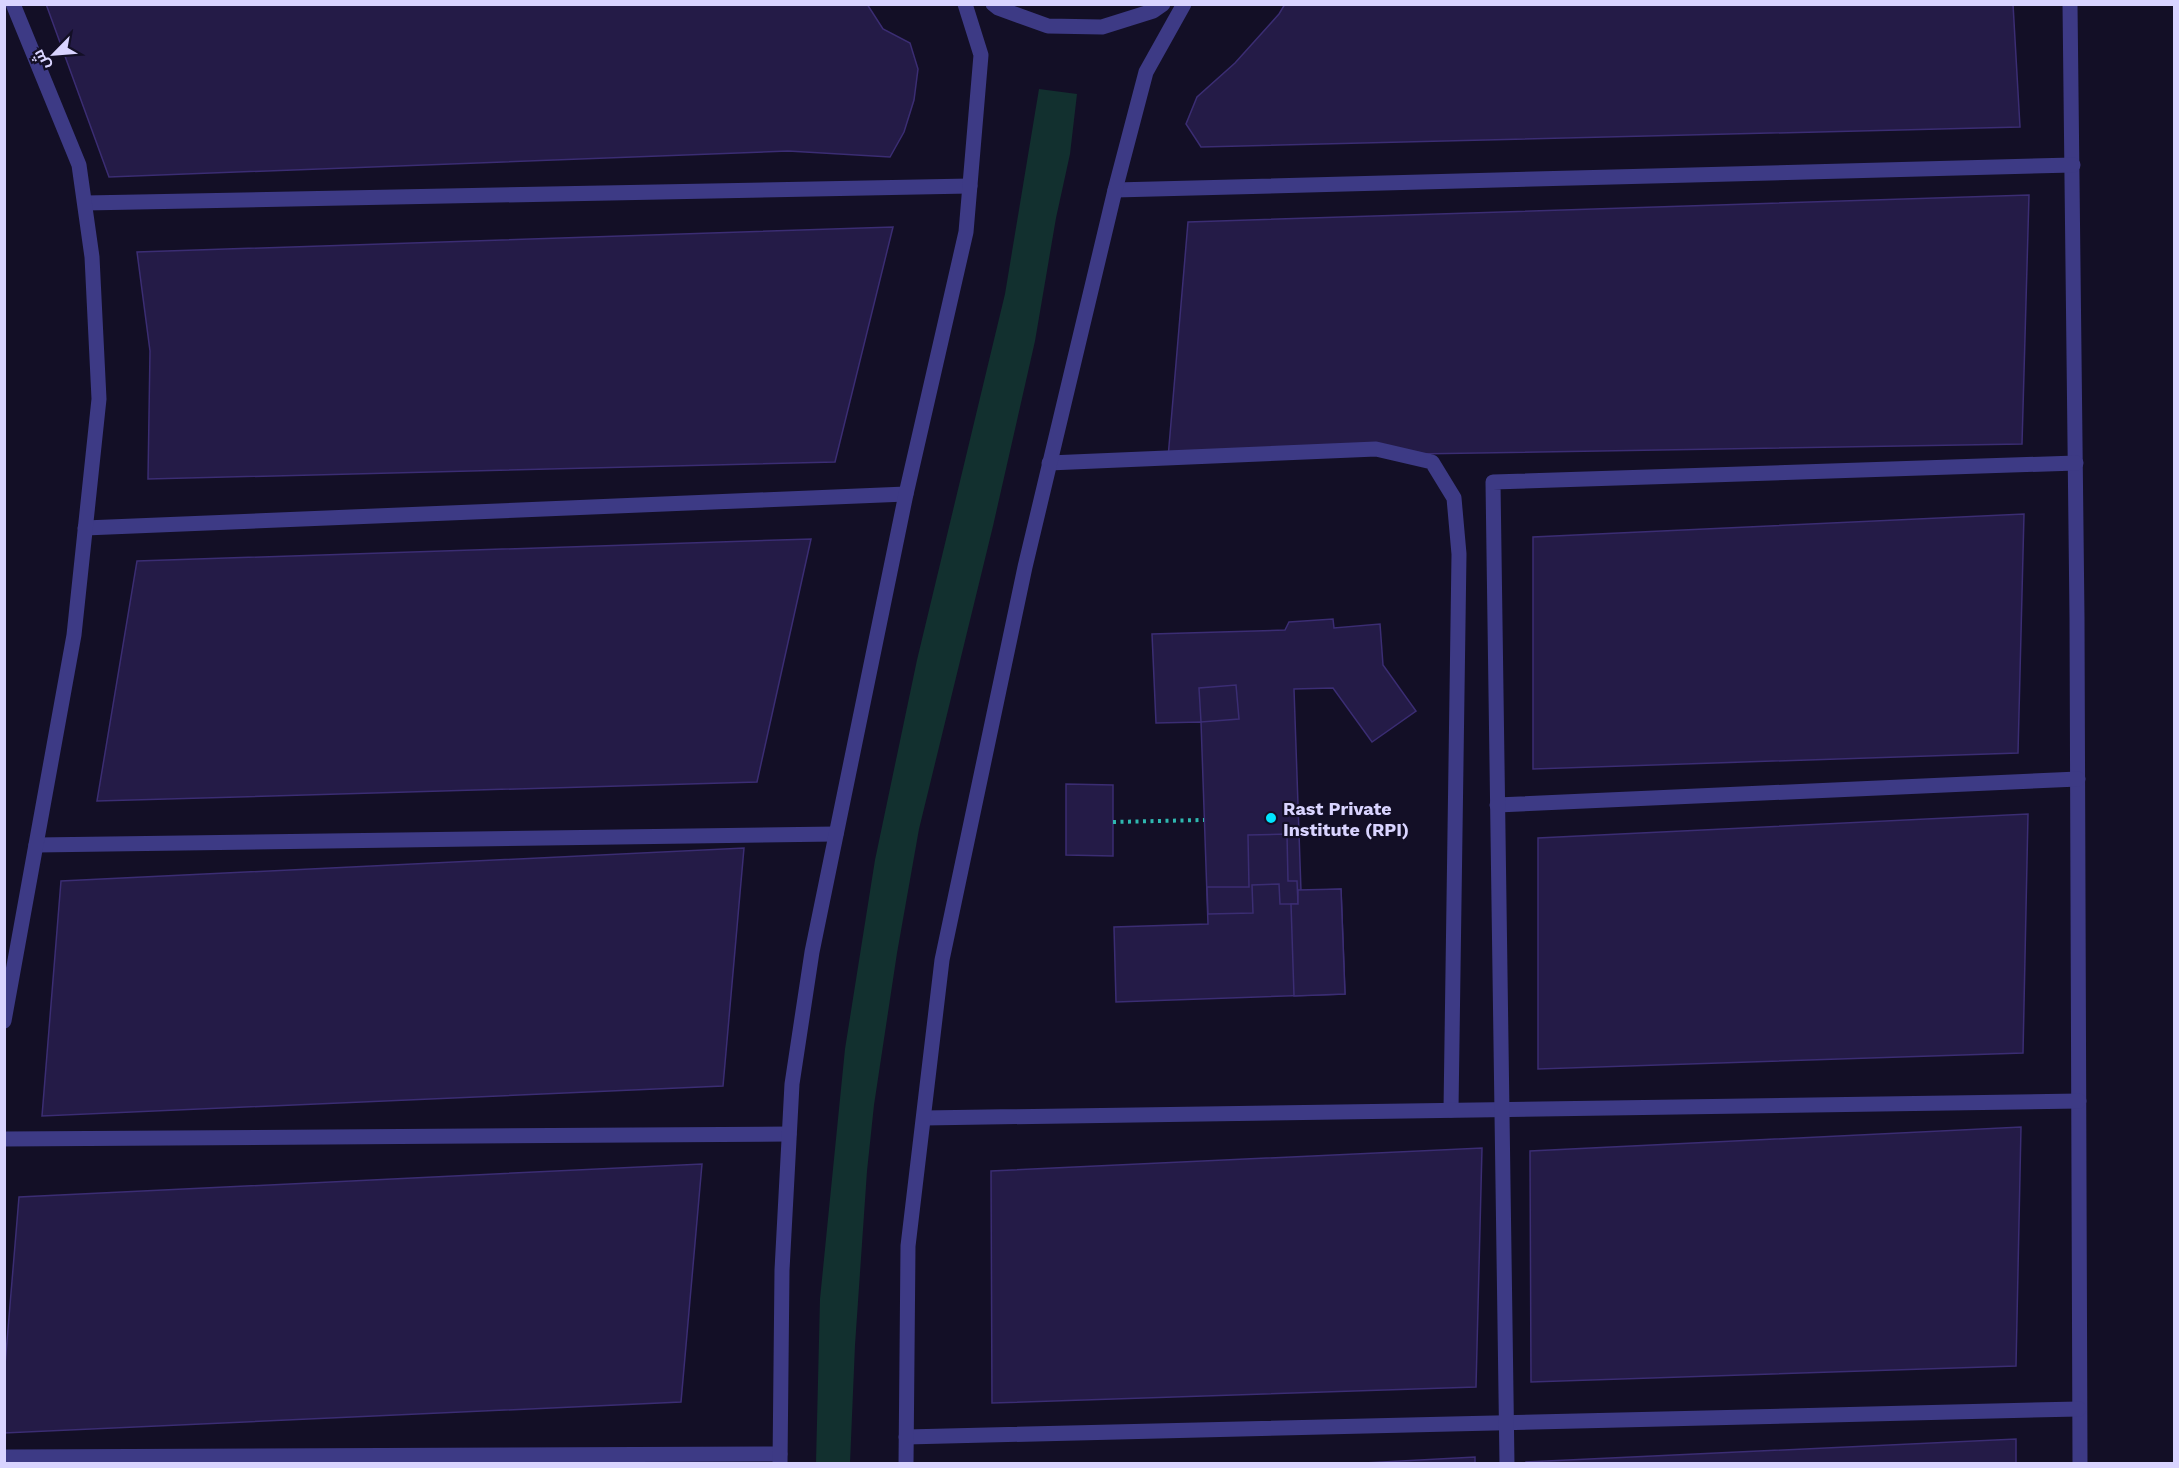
<svg xmlns="http://www.w3.org/2000/svg" width="2179" height="1468" font-family="'Work Sans',Cairo,sans-serif">
<rect width="100%" height="100%" fill="#130f26"/>
<!-- green -->
<path fill="#12302f" d="M 1039,89 L 1077,94 L 1070,154 L 1056,218 L 1035,341 L 993,526 L 919,829 L 897,953 L 874,1105 L 867,1171 L 855,1345 L 850,1463 L 816,1463 L 820,1299 L 845,1049 L 875,860 L 917,660 L 1005,294 Z"/>
<!-- building -->
<g fill="#241b47" stroke="#3b2d73" stroke-width="1.5">
<path d="M 46,4 L 867,4 L 883,29 L 910,43 L 918,69 L 914,100 L 904,132 L 890,157 L 788,151 L 109,177 Z"/>
<path d="M 1285,4 L 2013,4 L 2020,127 L 1201,147 L 1186,124 L 1197,97 L 1235,63 L 1279,14 Z"/>
<path d="M 2029,195 L 2022,444 L 1168,458 L 1188,222 Z"/>
<path d="M 893,227 L 835,462 L 148,479 L 150,351 L 137,252 Z"/>
<path d="M 2024,514 L 2018,753 L 1533,769 L 1533,537 Z"/>
<path d="M 811,539 L 757,782 L 97,801 L 137,561 Z"/>
<path d="M 1333,619 L 1334,628 L 1380,624 L 1383,665 L 1416,711 L 1372,742 L 1333,688 L 1294,689 L 1301,891 L 1341,889 L 1345,994 L 1116,1002 L 1114,927 L 1208,924 L 1201,722 L 1156,723 L 1152,634 L 1285,630 L 1289,622 Z"/>
<path d="M 1236,685 L 1239,719 L 1201,722 L 1199,688 Z"/>
<path d="M 1066,784 L 1113,785 L 1113,856 L 1066,855 Z"/>
<path d="M 2028,814 L 2023,1053 L 1538,1069 L 1538,838 Z"/>
<path d="M 1287,834 L 1288,881 L 1297,881 L 1298,904 L 1280,904 L 1279,884 L 1252,885 L 1253,913 L 1208,914 L 1207,887 L 1249,887 L 1248,835 Z"/>
<path d="M 744,848 L 723,1086 L 42,1116 L 61,881 Z"/>
<path d="M 1341,889 L 1345,994 L 1294,996 L 1291,904 L 1298,904 L 1298,890 Z"/>
<path d="M 2021,1127 L 2016,1366 L 1531,1382 L 1530,1151 Z"/>
<path d="M 1482,1148 L 1476,1387 L 992,1403 L 991,1171 Z"/>
<path d="M 702,1164 L 681,1402 L 4,1433 L 4,1377 L 19,1197 Z"/>
<path d="M 2016,1439 L 2016,1464 L 1526,1464 L 1526,1462 Z"/>
<path d="M 1475,1457 L 1475,1464 L 1345,1464 Z"/>
</g>
<g fill="none" stroke-linecap="round" stroke-linejoin="round">
<!-- path -->
<path stroke="#2fb8b0" stroke-width="4" stroke-dasharray="3 4.5" stroke-linecap="butt" d="M 1113,822 L 1204,820"/>
<!-- minor -->
<g stroke="#3d3a85" stroke-width="15">
<path d="M 993,4 L 998,8 L 1048,26 L 1102,27 L 1153,11 L 1163,4"/>
<path d="M 2070,4 L 2077,617 L 2080,1464"/>
<path d="M 1115,190 L 2073,165"/>
<path d="M 85,203 L 970,186"/>
<path d="M 1049,463 L 1376,449 L 1432,462 L 1454,498 L 1459,554 L 1451,1110"/>
<path d="M 85,528 L 906,494"/>
<path d="M 1497,805 L 2078,779"/>
<path d="M 36,845 L 836,834"/>
<path d="M 4,1021 L 74,635 L 99,399 L 92,257 L 79,165 L 13,4"/>
<path d="M 924,1118 L 2079,1101"/>
<path d="M 4,1139 L 789,1134"/>
<path d="M 906,1437 L 2079,1409"/>
<path d="M 4,1457 L 780,1454"/>
<path d="M 780,1464 L 782,1270 L 792,1084 L 812,952 L 906,494 L 966,232 L 981,55 L 965,4"/>
<path d="M 906,1464 L 908,1246 L 942,960 L 1025,567 L 1115,190 L 1146,72 L 1184,4"/>
<path d="M 1507,1464 L 1493,482 L 2076,463"/>
</g>
</g>
<!-- markers -->
<circle fill="#00e5ff" stroke="#130f26" stroke-width="2" cx="1271" cy="818" r="6"/>
<g text-anchor="middle" dominant-baseline="central" stroke-width="4.5" stroke-linejoin="round" paint-order="stroke">
<!-- poi labels -->
<g font-size="18" font-weight="bold" fill="#d9d4ff" stroke="#130f26" text-anchor="start">
<text x="1283" y="808">Rast Private<tspan x="1283" dy="21">Institute (RPI)</tspan></text>
</g>
</g>
<!-- border -->
<rect width="2179" height="1468" fill="none" stroke="#d9d4ff" stroke-width="12"/>
<!-- north arrow -->
<g transform="translate(54 54) rotate(245)" stroke="#130f26" stroke-width="4.5" paint-order="stroke">
<path d="M0-4.5L10 22L0 15L-10 22Z" fill="#d9d4ff"/>
<text y="-9" font-size="16" font-weight="bold" text-anchor="middle" fill="#d9d4ff">ش</text>
</g>
</svg>
